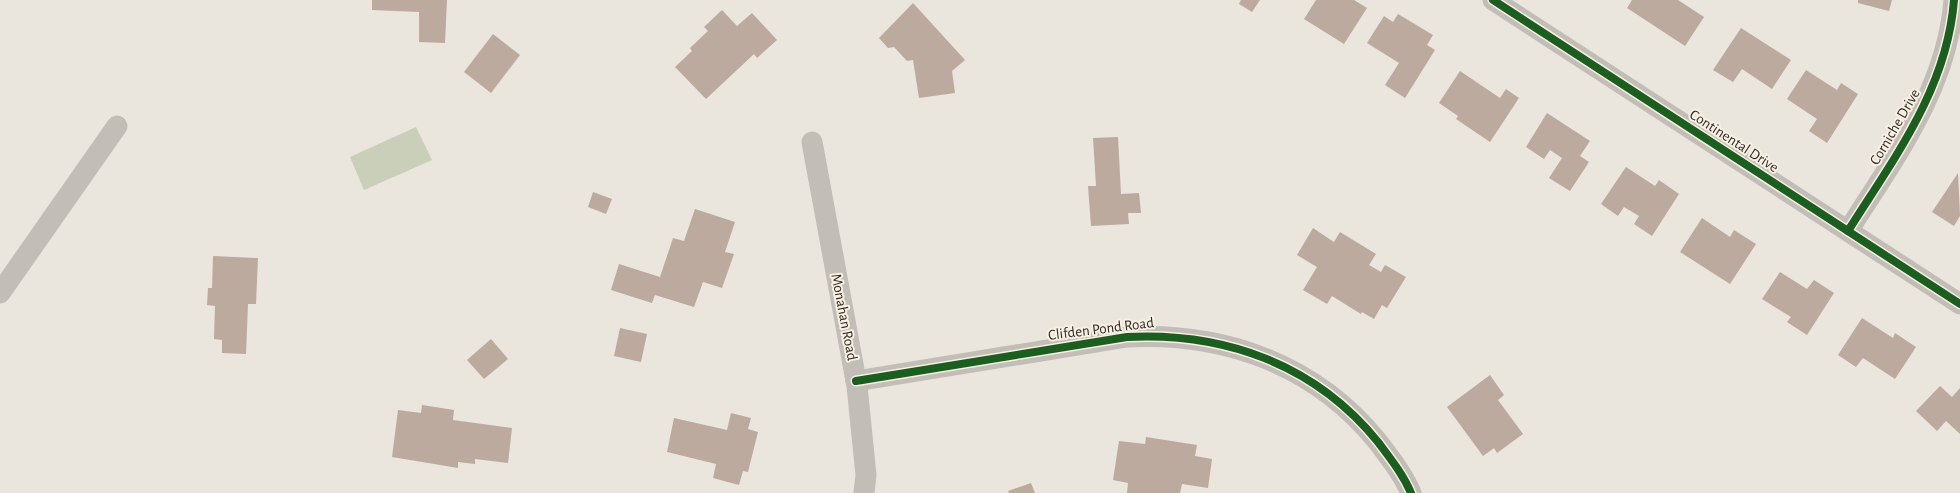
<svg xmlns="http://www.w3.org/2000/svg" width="1960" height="493" font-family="'Alegreya Sans',sans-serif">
<rect width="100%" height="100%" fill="#eae5dd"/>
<!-- green -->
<path fill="#c9cfb8" d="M 416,127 L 432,160 L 364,190 L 350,157 Z"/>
<!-- building -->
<g fill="#bcaa9f">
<path d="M 372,0 L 447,0 L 445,43 L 419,42 L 419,12 L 372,10 Z"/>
<path d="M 1241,0 L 1260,0 L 1252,12 L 1239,4 Z"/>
<path d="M 1316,0 L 1354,0 L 1367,8 L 1344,44 L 1304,19 Z"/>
<path d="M 1632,0 L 1678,0 L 1704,17 L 1685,46 L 1627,8 Z"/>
<path d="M 1858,0 L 1892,0 L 1889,11 L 1858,3 Z"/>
<path d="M 913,3 L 965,60 L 952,71 L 955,93 L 919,98 L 913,60 L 907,61 L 894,47 L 888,48 L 879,38 Z"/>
<path d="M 722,10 L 737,26 L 752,13 L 777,40 L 757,58 L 754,54 L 706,99 L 675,67 L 692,51 L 690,48 L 708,31 L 704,27 Z"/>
<path d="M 1398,14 L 1433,35 L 1427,45 L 1435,50 L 1405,98 L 1385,85 L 1399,63 L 1367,43 L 1384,16 L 1393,22 Z"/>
<path d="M 1741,28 L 1791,60 L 1772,89 L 1742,69 L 1733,82 L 1713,70 Z"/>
<path d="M 493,34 L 520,55 L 491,93 L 464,72 Z"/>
<path d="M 1806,70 L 1837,90 L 1841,83 L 1858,94 L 1827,143 L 1809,131 L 1817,119 L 1787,99 Z"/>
<path d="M 1460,71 L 1500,98 L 1506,89 L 1519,98 L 1490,142 L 1456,119 L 1458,116 L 1439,103 Z"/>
<path d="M 1547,113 L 1590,141 L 1580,156 L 1589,162 L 1570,191 L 1549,178 L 1562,158 L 1550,150 L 1544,159 L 1526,147 Z"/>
<path d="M 1118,137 L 1121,194 L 1139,193 L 1141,213 L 1128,213 L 1129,224 L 1091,226 L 1088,186 L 1096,186 L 1093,138 Z"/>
<path d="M 1626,167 L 1655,186 L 1659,180 L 1679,194 L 1652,236 L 1634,224 L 1639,216 L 1624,207 L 1618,216 L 1601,204 Z"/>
<path d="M 1958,173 L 1960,216 L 1954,226 L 1932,212 Z"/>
<path d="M 593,192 L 612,199 L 606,214 L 588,207 Z"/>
<path d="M 695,209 L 735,222 L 725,252 L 734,254 L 722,288 L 703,282 L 694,307 L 655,295 L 652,303 L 611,290 L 619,264 L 660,277 L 673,238 L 684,241 Z"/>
<path d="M 1702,218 L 1730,237 L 1734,230 L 1756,244 L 1730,284 L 1680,252 Z"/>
<path d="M 1313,228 L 1334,242 L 1340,232 L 1376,254 L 1369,265 L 1381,272 L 1385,265 L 1406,277 L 1387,308 L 1382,305 L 1374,319 L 1362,312 L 1361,314 L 1332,296 L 1327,304 L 1303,290 L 1317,267 L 1297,255 Z"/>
<path d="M 213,256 L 258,258 L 256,304 L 248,304 L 246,354 L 222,353 L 222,340 L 214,339 L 215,306 L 207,305 L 208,288 L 212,288 Z"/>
<path d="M 1780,272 L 1807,289 L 1814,280 L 1834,293 L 1807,335 L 1787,322 L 1791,317 L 1762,299 Z"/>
<path d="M 1862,318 L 1893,338 L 1895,333 L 1916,347 L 1895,379 L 1863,358 L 1856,367 L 1838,355 Z"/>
<path d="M 620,328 L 647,334 L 641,362 L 614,356 Z"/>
<path d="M 491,339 L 508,359 L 484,379 L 467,360 Z"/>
<path d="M 1490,375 L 1504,395 L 1498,400 L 1523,434 L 1497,453 L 1494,448 L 1483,456 L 1447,407 Z"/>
<path d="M 1940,386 L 1952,397 L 1960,388 L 1960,434 L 1946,421 L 1937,431 L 1916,411 Z"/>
<path d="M 422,405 L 454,410 L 453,420 L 512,428 L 508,463 L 475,459 L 475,464 L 458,462 L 458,468 L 392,457 L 398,410 L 421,413 Z"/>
<path d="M 731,413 L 751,418 L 748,429 L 758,432 L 748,472 L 743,471 L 739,485 L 713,478 L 716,464 L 667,452 L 674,418 L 727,430 Z"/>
<path d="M 1146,437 L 1197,445 L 1195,456 L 1212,459 L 1208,488 L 1182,484 L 1180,493 L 1127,493 L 1128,483 L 1113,480 L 1119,441 L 1145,444 Z"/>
<path d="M 1031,483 L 1035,493 L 1009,493 L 1008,491 Z"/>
</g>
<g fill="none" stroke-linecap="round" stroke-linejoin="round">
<!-- minor -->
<g stroke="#c2bdb7" stroke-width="21">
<path d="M 1493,0 L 1960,304"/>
<path d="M 812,142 L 857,386 L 866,475 L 864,493"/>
<path d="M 1848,231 C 1894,158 1947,89 1954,0"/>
<path d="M 0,293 L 117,126"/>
<path d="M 856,381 L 1127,337 C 1224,332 1315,364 1378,442 C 1390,458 1403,474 1411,493"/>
</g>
<defs>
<g id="cycleway">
<path d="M 1493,0 L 1960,304"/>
<path d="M 1848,231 C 1894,158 1947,89 1954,0"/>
<path d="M 856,381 L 1127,337 C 1224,332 1315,364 1378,442 C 1390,458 1403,474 1411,493"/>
</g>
</defs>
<!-- cycleway casing -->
<use href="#cycleway" stroke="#f7f0e3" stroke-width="11"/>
<!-- cycleway -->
<use href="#cycleway" stroke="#1b5e20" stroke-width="8"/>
</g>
<g text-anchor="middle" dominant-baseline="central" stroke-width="4" stroke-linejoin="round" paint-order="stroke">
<!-- street labels -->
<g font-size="15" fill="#322a26" stroke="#f7f0e3">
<text transform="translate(1895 127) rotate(-60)">Corniche Drive</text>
<text transform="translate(1734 141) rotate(33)">Continental Drive</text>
<text transform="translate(844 317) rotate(79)">Monahan Road</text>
<text transform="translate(1101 329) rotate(-7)">Clifden Pond Road</text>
</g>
</g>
</svg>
